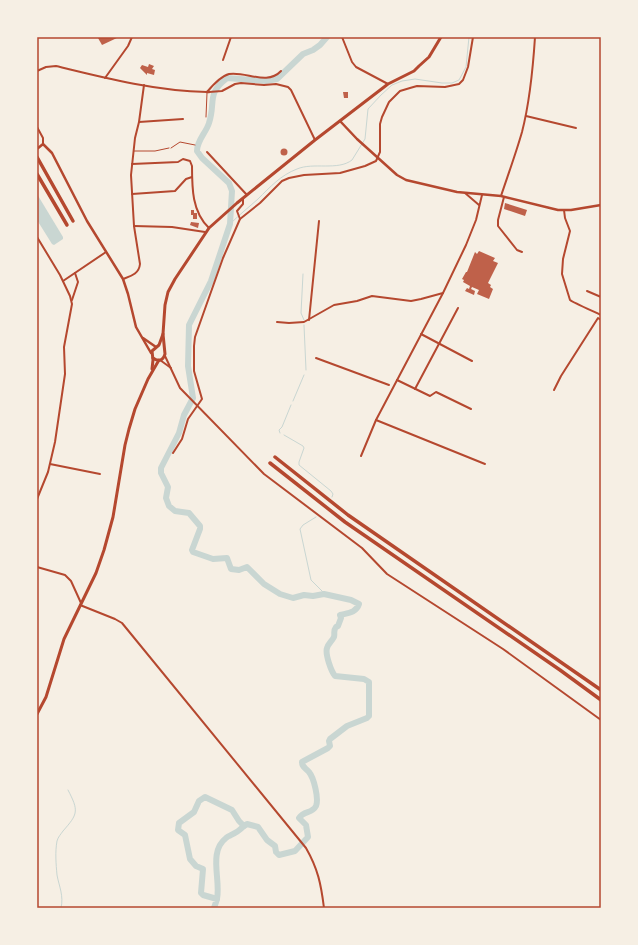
<svg xmlns="http://www.w3.org/2000/svg" width="638" height="945" font-family="'Fira Sans',sans-serif">
<rect width="100%" height="100%" fill="#f6efe4"/>
<!-- water -->
<path fill="#c9d6d2" d="M 37,194 L 63,237 L 63,239 L 54,245 L 52,244 L 37,220 Z"/>
<g fill="none" stroke-linecap="round" stroke-linejoin="round">
<!-- stream -->
<g stroke="#c9d6d2" stroke-width="1">
<path d="M 230,224 C 239,215 249,207 258,199 C 270,187 281,175 297,169 C 313,162 338,171 352,160 L 365,139 L 368,109 L 381,95 L 392,85 L 402,81 L 415,79 L 442,83 L 452,83 L 459,80 L 466,67 L 469,37"/>
<path d="M 303,274 L 301,313 L 304,320"/>
<path d="M 304,325 L 306,370"/>
<path d="M 293,401 L 304,375"/>
<path d="M 280,433 L 279,430 L 282,427 L 291,405"/>
<path d="M 284,435 L 303,446 L 304,448 L 299,462 L 299,465 L 331,491 L 333,494 L 332,497"/>
<path d="M 316,517 L 303,525 L 300,529 L 311,580 L 325,594"/>
<path d="M 61,908 C 64,896 59,886 57,875 C 56,864 55,852 57,841 C 58,837 61,834 63,831 C 78,814 79,811 68,790"/>
</g>
<!-- river -->
<g stroke="#c9d6d2" stroke-width="6">
<path d="M 217,899 C 221,880 208,852 226,838 C 229,835 228,837 231,835 C 236,833 240,830 244,826"/>
<path d="M 214,908 L 217,899 L 203,895 L 201,893 L 203,869 L 196,866 L 190,859 L 185,835 L 178,830 L 179,823 L 194,812 L 199,801 L 205,797 L 232,810 L 239,821 L 244,826 L 247,824 L 258,827 L 267,840 L 275,846 L 276,852 L 279,855 L 295,851 L 308,837 L 306,825 L 299,818 C 304,810 312,814 316,806 C 319,799 314,778 309,772 C 306,768 302,768 302,762 L 328,748 L 330,746 L 329,741 L 330,739 L 347,726 L 367,718 L 369,716 L 369,682 L 364,679 L 335,676 C 331,671 325,654 327,648 C 328,644 332,641 334,637 C 335,633 333,631 336,627 L 338,626 L 341,618 L 340,615 C 348,613 356,613 359,604 L 351,600 L 324,594 L 313,596 L 304,595 L 293,598 L 280,594 L 264,584 L 247,567 L 239,570 L 231,569 L 227,558 L 213,559 L 193,552 L 192,550 L 200,529 L 200,526 L 189,513 L 175,511 L 169,506 L 166,498 L 168,487 L 161,473 L 161,468 L 179,433 L 184,415 L 193,398 L 188,366 L 189,325 L 211,281 L 230,224 L 232,191 L 229,183 L 202,158 L 197,151 C 197,140 206,133 209,123 C 216,102 206,94 227,78 L 266,81 L 277,79 L 303,54 L 313,50 L 320,45 L 327,37"/>
</g>
</g>
<!-- building -->
<g fill="#bf614a">
<path d="M 100,37 L 119,37 L 102,45 L 98,38 Z"/>
<path d="M 149,64 L 154,66 L 152,69 L 155,70 L 154,75 L 147,73 L 147,75 L 140,68 L 142,65 L 148,67 Z"/>
<path d="M 343,92 L 348,92 L 348,98 L 344,98 Z"/>
<circle cx="284" cy="152" r="3.5"/>
<path d="M 505,203 L 527,210 L 525,216 L 504,209 Z"/>
<path d="M 191,210 L 194,210 L 194,213 L 197,213 L 197,219 L 193,219 L 193,215 L 191,215 Z"/>
<path d="M 191,222 L 199,223 L 198,228 L 190,225 Z"/>
<path d="M 479,251 L 495,258 L 493,261 L 498,263 L 488,283 L 491,285 L 490,287 L 493,289 L 489,299 L 477,294 L 479,290 L 472,287 L 471,289 L 475,291 L 474,295 L 465,291 L 467,288 L 469,289 L 470,286 L 463,282 L 464,280 L 462,279 L 466,272 L 467,272 L 475,252 L 477,254 Z"/>
</g>
<g fill="none" stroke-linecap="round" stroke-linejoin="round">
<!-- path -->
<path stroke="#b5482f" stroke-width="1" d="M 171,148 L 180,142 L 195,145"/>
<!-- service -->
<g stroke="#b5482f" stroke-width="1">
<path d="M 206,117 L 207,93"/>
<path d="M 134,151 L 155,151 L 169,148"/>
</g>
<!-- minor -->
<g stroke="#b5482f" stroke-width="2">
<path d="M 342,37 L 352,62 L 356,67 L 388,84"/>
<path d="M 223,60 L 231,37"/>
<path d="M 37,71 L 46,67 L 56,66 C 105,78 156,91 207,92 C 212,86 221,76 229,74 C 246,71 267,86 281,71"/>
<path d="M 105,78 L 128,46 L 132,37"/>
<path d="M 209,92 L 222,91 L 235,84 L 241,83 L 264,85 L 276,84 L 288,87 L 291,90 L 315,140"/>
<path d="M 526,116 L 576,128"/>
<path d="M 139,122 L 183,119"/>
<path d="M 37,127 L 43,138 L 43,144"/>
<path d="M 207,152 L 247,195"/>
<path d="M 132,164 L 178,162 L 183,159 L 190,161 L 192,166 C 192,188 192,212 209,228"/>
<path d="M 465,193 L 479,205"/>
<path d="M 132,194 L 175,191 L 186,179 L 192,177"/>
<path d="M 501,196 C 508,175 516,153 522,132 C 530,101 533,68 535,37"/>
<path d="M 504,197 L 498,220 L 498,226 L 517,250 L 522,252"/>
<path d="M 564,210 L 565,218 L 570,231 L 563,259 L 562,274 L 570,300 C 574,303 595,312 601,315"/>
<path d="M 240,219 L 237,211 L 243,204 L 243,198"/>
<path d="M 134,226 L 172,227 L 205,232"/>
<path d="M 37,237 L 60,275 L 70,296 L 72,304 L 64,347 L 65,374 L 55,442 L 48,472 L 37,499"/>
<path d="M 123,279 C 131,276 139,274 140,264 L 134,226 L 131,175 L 135,138 L 139,122 L 144,85"/>
<path d="M 63,281 L 106,252"/>
<path d="M 587,291 L 601,297"/>
<path d="M 72,300 L 78,282 L 75,273"/>
<path d="M 309,320 L 319,221"/>
<path d="M 277,322 L 289,323 L 304,322 L 334,305 L 357,301 L 372,296 L 411,301 L 421,299 L 443,293"/>
<path d="M 421,334 L 472,361"/>
<path d="M 165,356 L 180,388 L 264,474 L 362,548 L 387,574 L 503,649 L 601,720"/>
<path d="M 316,358 L 389,385"/>
<path d="M 160,360 L 171,368"/>
<path d="M 397,380 L 430,396 L 436,392 L 471,409"/>
<path d="M 415,389 L 458,308"/>
<path d="M 554,390 L 561,376 L 598,318 L 601,320"/>
<path d="M 376,420 L 485,464"/>
<path d="M 173,453 L 182,439 L 188,419 L 202,399 L 194,371 L 194,346 L 195,337 L 223,258 L 240,219 L 260,203 L 282,181 L 289,178 L 304,175 L 340,173 L 365,166 L 376,161 L 380,152 L 380,124 L 382,117 L 389,102 L 400,91 L 410,88 L 417,86 L 445,87 L 459,84 L 463,80 L 468,67 L 473,37"/>
<path d="M 361,456 L 376,420 L 443,293 L 466,245 L 476,220 L 482,195"/>
<path d="M 50,464 L 100,474"/>
<path d="M 37,567 L 65,575 L 71,581 L 81,603"/>
<path d="M 80,605 L 115,619 L 122,623 L 306,848 C 318,869 321,884 324,908"/>
</g>
<!-- tertiary -->
<g stroke="#b5482f" stroke-width="2.5">
<path d="M 207,92 L 209,92"/>
<path d="M 340,121 L 357,139 L 397,175 L 406,180 L 457,192 L 501,196 L 558,210 L 571,210 L 601,205"/>
<path d="M 37,149 L 43,144 L 52,153 L 87,221 L 123,279 L 128,294 L 136,327 L 151,353"/>
<path d="M 143,338 L 156,347"/>
</g>
<!-- secondary -->
<g stroke="#b5482f" stroke-width="3">
<path d="M 153,358 C 158,362 163,361 165,354 L 163,334 L 165,305 L 168,292 L 175,279 L 209,228 L 237,203 L 315,140 L 388,84 L 414,71 L 419,66 L 429,57 L 441,37"/>
<path d="M 152,369 L 153,360 L 152,351 L 159,345 L 163,334"/>
<path d="M 37,714 L 46,697 L 64,639 L 96,573 L 104,550 L 113,517 L 125,445 L 129,429 L 135,409 L 148,379 L 159,360"/>
</g>
<!-- motorway -->
<g stroke="#b5482f" stroke-width="3.5">
<path d="M 37,157 L 73,221"/>
<path d="M 37,174 L 67,225"/>
<path d="M 275,457 L 348,515 L 601,690"/>
<path d="M 270,463 L 345,522 L 560,670 L 601,700"/>
</g>
</g>
<!-- border -->
<rect width="638" height="945" fill="none" stroke="#f6efe4" stroke-width="76"/>
<rect x="38" y="38" width="562" height="869" fill="none" stroke="#b5482f" stroke-width="1.5"/>
</svg>
